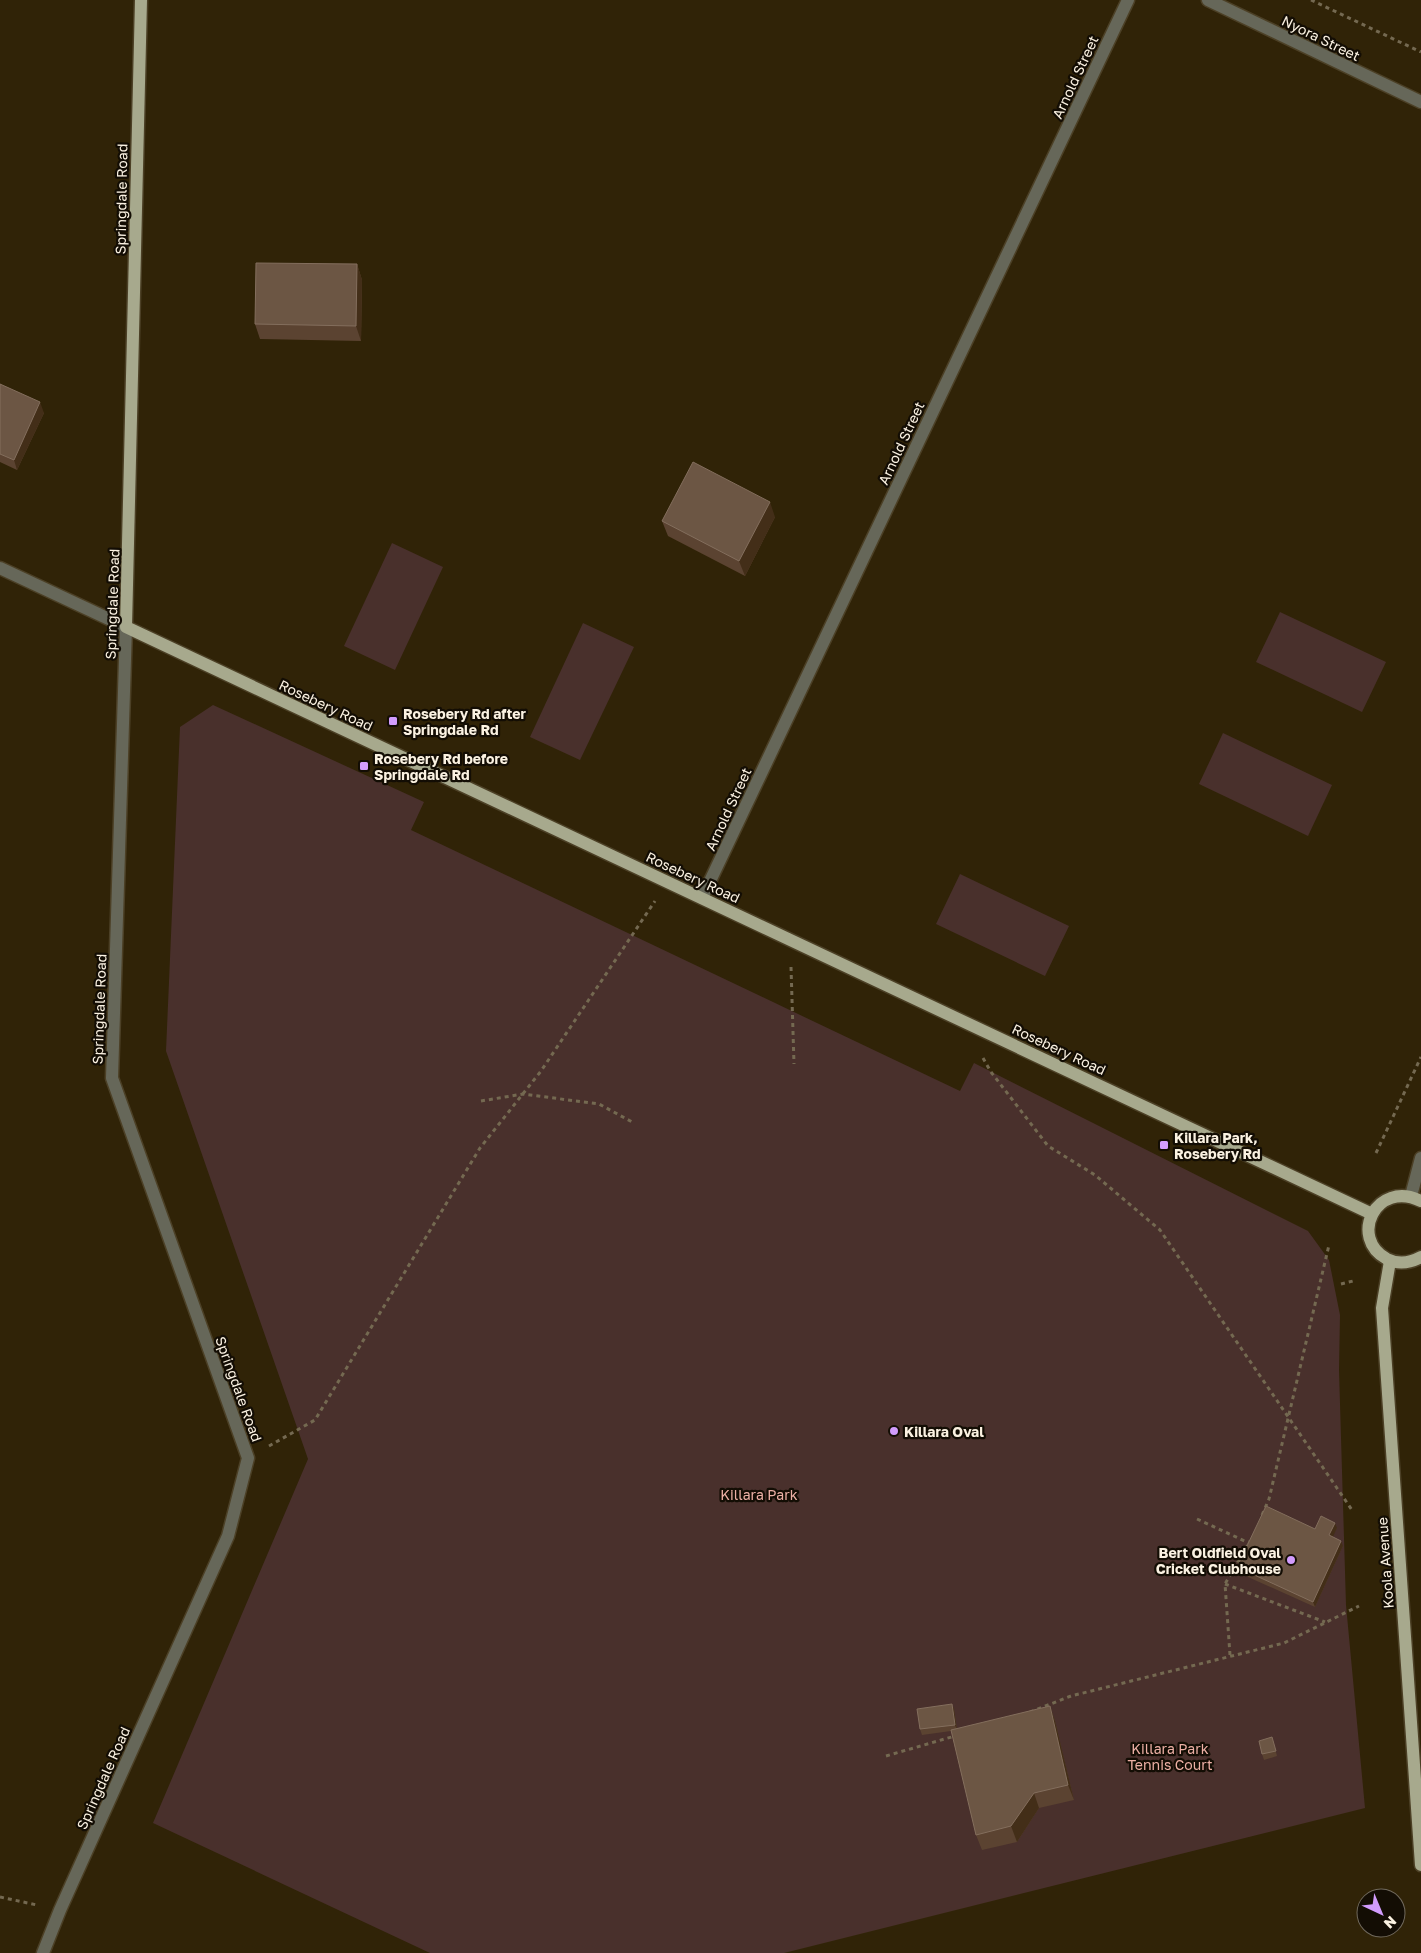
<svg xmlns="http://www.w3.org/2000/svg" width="1421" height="1953" font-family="'Golos Text',sans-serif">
<rect width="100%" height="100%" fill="#302307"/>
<!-- green -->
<g fill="#49302c">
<path d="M 392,543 L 443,567 L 395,670 L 344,646 Z"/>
<path d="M 1280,612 L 1386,662 L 1362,712 L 1256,662 Z"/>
<path d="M 583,623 L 634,647 L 580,760 L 530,737 Z"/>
<path d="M 213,705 L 424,802 L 411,830 L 960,1091 L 974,1063 L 1308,1231 L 1329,1260 L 1340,1315 L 1339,1370 L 1346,1605 L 1365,1808 L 784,1953 L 430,1953 L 153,1823 L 308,1459 L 166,1051 L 180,727 Z"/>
<path d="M 1223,733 L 1332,785 L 1308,836 L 1199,784 Z"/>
<path d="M 960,874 L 1069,926 L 1045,976 L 936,924 Z"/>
</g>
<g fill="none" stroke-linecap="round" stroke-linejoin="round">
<defs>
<g id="minor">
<path d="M 1208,0 L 1421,102"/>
<path d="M 0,568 L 126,627 L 112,1078 L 248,1458 L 228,1536 L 60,1910 L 43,1953"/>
<path d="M 702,898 L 1128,0"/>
<path d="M 1411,1196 L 1421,1158"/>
</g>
<g id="major">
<path d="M 141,0 L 126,627 L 1372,1214"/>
<path d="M 1421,1201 C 1376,1179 1348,1238 1387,1259 C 1399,1265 1410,1263 1421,1257"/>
<path d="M 1390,1261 L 1382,1308 L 1421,1865"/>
</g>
</defs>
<!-- minor casing -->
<use href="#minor" stroke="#4c4026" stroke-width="15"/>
<!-- major casing -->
<use href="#major" stroke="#4c4026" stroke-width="15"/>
<!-- path -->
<g stroke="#746951" stroke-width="3" stroke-dasharray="4 4" stroke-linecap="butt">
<path d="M 1311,0 L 1421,52"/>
<path d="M 791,967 L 794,1064"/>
<path d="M 983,1058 L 991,1072 L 1048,1146 L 1095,1175 L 1160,1230 L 1352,1510"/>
<path d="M 481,1101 L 523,1094 L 599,1104 L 634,1123"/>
<path d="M 1376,1153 L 1421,1057"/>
<path d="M 1341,1284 L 1353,1281"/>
<path d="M 269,1446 L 315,1420 L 480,1148 L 541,1071 L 655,901"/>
<path d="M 1262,1515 L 1269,1499 L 1329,1245"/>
<path d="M 1197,1519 L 1249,1543"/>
<path d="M 1225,1584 L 1325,1622"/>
<path d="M 1230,1655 L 1225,1584 L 1250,1541"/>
<path d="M 1030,1712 L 1071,1696 L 1284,1643 L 1359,1606"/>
<path d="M 886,1756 L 955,1736"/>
<path d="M 0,1897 L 37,1905"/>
</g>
<!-- minor -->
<use href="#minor" stroke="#666759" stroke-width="12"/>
<!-- major -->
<use href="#major" stroke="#a7a98d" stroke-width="12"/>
</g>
<!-- wall -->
<g fill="#5b4331">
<path d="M 357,264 L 362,280 L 361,341 L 260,339 L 255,324 Z"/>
<path d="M 0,384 L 44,413 L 17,470 L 0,462 Z"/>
<path d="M 775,517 L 745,576 L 668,536 L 662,521 Z"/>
<path d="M 1337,1528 L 1332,1537 L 1343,1546 L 1315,1607 L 1239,1573 L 1237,1567 L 1315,1529 Z"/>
<path d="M 952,1704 L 954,1709 L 957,1729 L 1050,1706 L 1055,1721 L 1074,1800 L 1039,1808 L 1017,1842 L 982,1850 L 976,1835 L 951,1731 L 922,1735 L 920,1729 Z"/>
<path d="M 1272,1737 L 1277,1756 L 1264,1760 L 1262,1754 Z"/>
</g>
<!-- shaded-wall -->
<g fill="#432e18">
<path d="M 357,264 L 362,280 L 361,341 L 356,326 Z"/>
<path d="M 40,402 L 44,413 L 17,470 L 14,460 Z"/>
<path d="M 770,502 L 775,517 L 745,576 L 739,561 Z"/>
<path d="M 1335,1523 L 1337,1528 L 1331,1541 L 1329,1535 Z"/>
<path d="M 1341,1541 L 1343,1546 L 1315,1607 L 1313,1602 Z"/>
<path d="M 952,1704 L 954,1709 L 957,1730 L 955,1725 Z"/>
<path d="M 1050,1706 L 1055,1721 L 1074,1800 L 1068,1785 Z"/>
<path d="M 1034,1793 L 1039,1808 L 1017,1842 L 1011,1826 Z"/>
</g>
<!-- building -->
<g fill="#6c5644" stroke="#836e5d">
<path d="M 256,263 L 357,264 L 356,326 L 255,324 Z"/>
<path d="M 0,384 L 40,402 L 14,460 L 0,454 Z"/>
<path d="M 693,462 L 770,502 L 739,561 L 662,521 Z"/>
<path d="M 1266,1506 L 1315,1529 L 1321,1516 L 1335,1523 L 1329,1535 L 1341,1541 L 1313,1602 L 1237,1567 Z"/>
<path d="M 952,1704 L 955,1725 L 920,1729 L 917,1709 Z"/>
<path d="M 1050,1706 L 1068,1785 L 1034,1793 L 1011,1826 L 976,1835 L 951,1730 Z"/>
<path d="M 1272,1737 L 1276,1751 L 1262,1754 L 1259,1741 Z"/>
</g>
<!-- markers -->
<g fill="#d29cfd" stroke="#130d04" stroke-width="2">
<rect x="388" y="716" width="10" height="10" rx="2.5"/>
<rect x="359" y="761" width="10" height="10" rx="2.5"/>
<rect x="1159" y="1140" width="10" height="10" rx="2.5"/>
<circle cx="894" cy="1431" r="5"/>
<circle cx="1291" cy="1560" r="5"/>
</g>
<g text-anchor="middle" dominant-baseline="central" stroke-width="4.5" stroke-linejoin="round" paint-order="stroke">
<!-- street labels -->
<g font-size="14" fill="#fbf2e2" stroke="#130d04">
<text transform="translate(1321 38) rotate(26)">Nyora Street</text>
<text transform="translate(1075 77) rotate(-65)">Arnold Street</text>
<text transform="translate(121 199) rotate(-89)">Springdale Road</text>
<text transform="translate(901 443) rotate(-65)">Arnold Street</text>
<text transform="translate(112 604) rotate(-88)">Springdale Road</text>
<text transform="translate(326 705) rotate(25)">Rosebery Road</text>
<text transform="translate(728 809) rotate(-65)">Arnold Street</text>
<text transform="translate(693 877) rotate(25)">Rosebery Road</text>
<text transform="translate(99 1009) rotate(-88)">Springdale Road</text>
<text transform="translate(1059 1049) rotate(25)">Rosebery Road</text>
<text transform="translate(239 1389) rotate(70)">Springdale Road</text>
<text transform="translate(1385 1563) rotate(-94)">Koola Avenue</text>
<text transform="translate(103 1778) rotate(-66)">Springdale Road</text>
</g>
<!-- poi labels -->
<g font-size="14" font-weight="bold" fill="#fbf2e2" stroke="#130d04" text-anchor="start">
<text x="403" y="713">Rosebery Rd after<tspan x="403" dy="16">Springdale Rd</tspan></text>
<text x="374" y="758">Rosebery Rd before<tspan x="374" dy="16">Springdale Rd</tspan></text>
<text x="1174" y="1137">Killara Park,<tspan x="1174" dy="16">Rosebery Rd</tspan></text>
<text x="904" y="1431">Killara Oval</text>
<text x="1281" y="1552" text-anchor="end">Bert Oldfield Oval<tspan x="1281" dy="16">Cricket Clubhouse</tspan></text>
</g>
<!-- park labels -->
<g font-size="14" fill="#edb0a5" stroke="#130d04">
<text x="759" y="1494">Killara Park</text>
<text x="1170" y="1748">Killara Park<tspan x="1170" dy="16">Tennis Court</tspan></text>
</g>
</g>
<!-- north arrow -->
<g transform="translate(1381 1913) rotate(136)"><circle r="24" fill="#130d04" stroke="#70695d"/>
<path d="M0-4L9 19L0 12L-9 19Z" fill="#d29cfd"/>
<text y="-8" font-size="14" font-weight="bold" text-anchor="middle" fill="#fbf2e2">N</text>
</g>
</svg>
